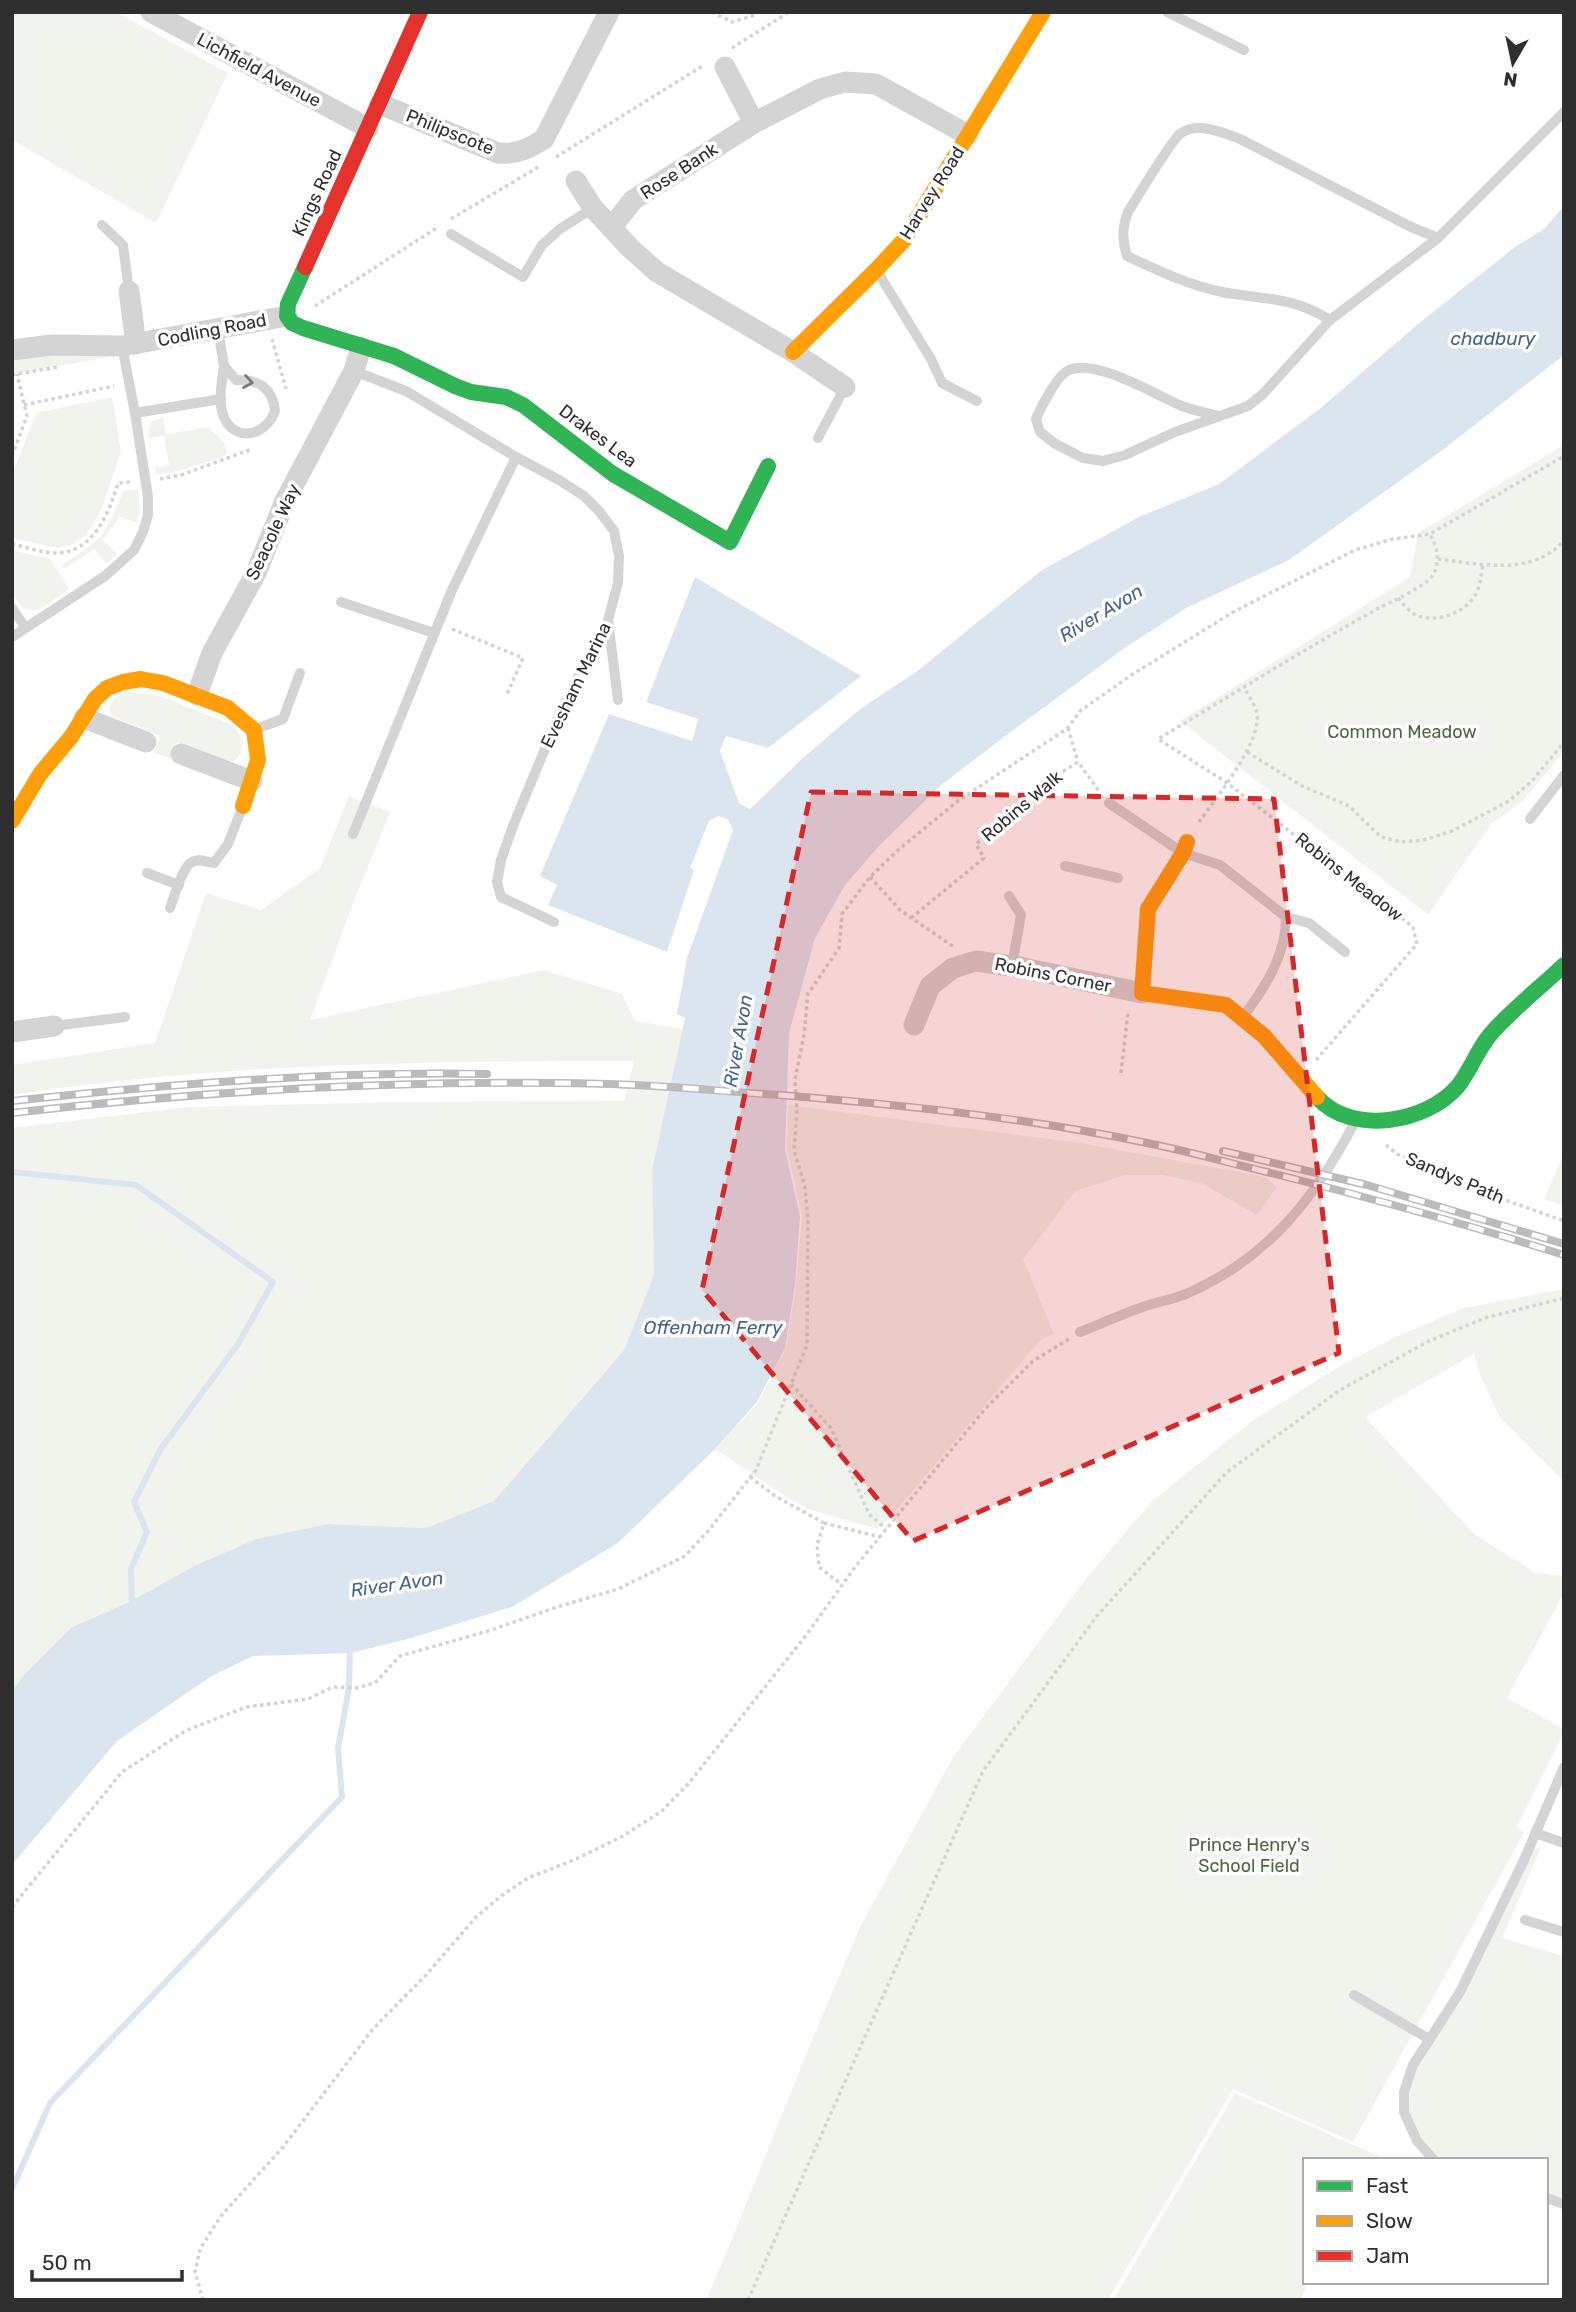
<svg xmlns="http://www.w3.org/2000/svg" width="1576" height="2312" font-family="Rubik,sans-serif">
<rect width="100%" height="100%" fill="#fff"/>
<!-- green -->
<g fill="#f0f4ed">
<path d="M 12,12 L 116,12 L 228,73 L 156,223 L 12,140 Z"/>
<path d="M 45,355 L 109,355 L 110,357 L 12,374 L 12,361 Z"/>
<path d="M 112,397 L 121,452 L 104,502 L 97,518 L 85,536 L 73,544 L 58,548 L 12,538 L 12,475 L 36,413 Z"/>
<path d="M 163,417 L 166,434 L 209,427 L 224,443 L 227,453 L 224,456 L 182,470 L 156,475 L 155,468 L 169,465 L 164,436 L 148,438 L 149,429 L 152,421 Z"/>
<path d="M 1564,445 L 1564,752 L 1523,801 L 1491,824 L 1428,915 L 1180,721 L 1410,577 L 1418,533 Z"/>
<path d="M 138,489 L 140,506 L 137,523 L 120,517 L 103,540 L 117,554 L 106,564 L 95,549 L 64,569 L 61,565 C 101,541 106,535 123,491 Z"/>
<path d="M 12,550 L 50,559 L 69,589 L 41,609 L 28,610 L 22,607 L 12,593 Z"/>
<path d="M 126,692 L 160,696 L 235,726 C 242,740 247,750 234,761 L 223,760 L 177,742 L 170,759 L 154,752 L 160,736 L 112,716 L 109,709 L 115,698 Z"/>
<path d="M 349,796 L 390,812 L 355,898 L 310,1020 L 544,970 L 622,994 L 635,1021 L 683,1029 L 652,1170 L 654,1275 L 624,1350 L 494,1501 L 426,1528 L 328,1524 L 256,1539 L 194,1566 L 131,1601 L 72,1627 L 24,1675 L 12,1691 L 12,1128 L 188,1107 L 395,1102 L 624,1101 L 634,1061 C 427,1061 218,1063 12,1095 L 12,1065 L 155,1043 L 206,893 L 261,910 L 320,868 Z"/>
<path d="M 788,1105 L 1080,1143 L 1265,1177 L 1277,1187 L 1257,1215 L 1201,1183 L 1164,1175 L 1126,1175 L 1075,1191 L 1023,1259 L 1054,1334 L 1040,1340 L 899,1507 L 878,1529 L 811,1510 L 788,1498 L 715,1449 L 758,1403 L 786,1348 L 796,1285 L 802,1216 L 787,1149 Z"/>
<path d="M 1564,1153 L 1564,1206 L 1544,1199 Z"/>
<path d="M 1564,1289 L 1564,1481 L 1501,1419 L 1480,1375 L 1474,1354 L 1365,1417 L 1475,1535 L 1536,1573 L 1564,1576 L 1564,1593 L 1507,1698 L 1564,1729 L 1564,1732 L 1517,1826 L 1524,1833 L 1353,2142 L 1233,2089 L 1108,2300 L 706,2300 L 730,2244 L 812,2040 L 861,1925 L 953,1757 L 1084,1581 L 1152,1501 L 1252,1421 L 1342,1365 L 1395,1337 L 1464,1308 Z"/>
<path d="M 1541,1848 L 1502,1938 L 1564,1956 L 1564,2204 L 1546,2198 L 1546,2160 L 1434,2160 L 1417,2141 L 1404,2092 L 1413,2065 L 1460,1992 L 1528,1850 Z"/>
<path d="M 1235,2093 L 1383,2158 L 1305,2160 L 1305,2282 L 1308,2282 L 1301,2300 L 1113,2300 Z"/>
</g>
<!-- water -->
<path fill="#dbe5f0" d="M 1564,206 L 1564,355 L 1444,449 L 1289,560 L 1188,607 L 1126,647 L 1008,734 L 941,785 L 879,846 L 845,885 L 815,938 L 789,1033 L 785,1149 L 800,1216 L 795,1285 L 785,1348 L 757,1402 L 715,1449 L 618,1543 L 512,1607 L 411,1638 L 351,1653 L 253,1656 L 210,1677 L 117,1741 L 12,1865 L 12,1691 L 24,1675 L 72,1627 L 131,1601 L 194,1566 L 256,1539 L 328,1524 L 426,1528 L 494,1501 L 624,1350 L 654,1275 L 652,1170 L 685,1018 L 677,1014 L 687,958 L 733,830 L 728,819 L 718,816 L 709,821 L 690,868 L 694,870 L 667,952 L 548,905 L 557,885 L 540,876 L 609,714 L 692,741 L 698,719 L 646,702 L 695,577 L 861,676 L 768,748 L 726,736 L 720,751 L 739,803 L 750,809 L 804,757 L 860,709 L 916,672 L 1042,570 L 1139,517 L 1219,484 L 1322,407 L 1418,324 L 1515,247 L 1544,229 Z"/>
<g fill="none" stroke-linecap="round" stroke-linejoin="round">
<!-- stream -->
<g stroke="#dbe5f0" stroke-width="6">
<path d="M 12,1172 L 136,1185 L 273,1282 L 238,1344 L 160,1450 L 134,1502 L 147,1532 L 131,1569 L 132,1609"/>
<path d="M 12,2189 L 50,2103 L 342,1797 L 338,1748 L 349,1688 L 350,1646"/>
</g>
<!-- path -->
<g stroke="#d4d4d4" stroke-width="3.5" stroke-dasharray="3.5 3.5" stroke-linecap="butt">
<path d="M 712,12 L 732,22 L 755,15 L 756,12"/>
<path d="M 732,48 L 789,12"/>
<path d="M 556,157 L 704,65"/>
<path d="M 451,219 L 540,166"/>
<path d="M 315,306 L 438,227"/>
<path d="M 272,339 L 286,389"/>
<path d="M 12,375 L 58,367"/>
<path d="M 24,405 L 114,386"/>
<path d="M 12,456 L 27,416 L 17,374"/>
<path d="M 160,479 L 181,475 L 252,449"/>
<path d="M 12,544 C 26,547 42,553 56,553 C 93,553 109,513 118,483 L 131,482"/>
<path d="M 1438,559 C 1479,564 1534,577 1564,540"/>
<path d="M 1398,598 C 1403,604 1408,610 1414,614 C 1433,624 1462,615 1474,597 C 1480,588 1481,576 1483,565"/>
<path d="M 452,629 L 523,658 L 507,694"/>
<path d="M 1068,728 L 1078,762"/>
<path d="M 1247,752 L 1302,786 L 1349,806 L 1381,837 L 1401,842 L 1424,840 L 1452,831 L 1509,801 L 1532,781 L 1564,742"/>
<path d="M 1199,822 C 1216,798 1262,742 1257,713 C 1255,705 1248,695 1244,688"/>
<path d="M 870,877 L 900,910 L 954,947"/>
<path d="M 911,918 L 984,858 L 976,844 L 1051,779 L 1078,762 L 1099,791"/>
<path d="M 1316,1060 L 1417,944 L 1413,927 L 1226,782 L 1158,739 C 1232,695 1304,649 1379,608 C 1391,602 1428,585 1433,575 C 1441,560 1437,547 1430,534"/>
<path d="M 1121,1073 L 1128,1012"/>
<path d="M 1386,1145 L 1397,1154 L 1483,1192 L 1564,1221"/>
<path d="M 791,1384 L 831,1428 L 869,1514 L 886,1529"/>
<path d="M 750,1477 L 775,1496 L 824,1523 L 817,1545 L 819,1567 L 842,1585"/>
<path d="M 824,1523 L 880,1537"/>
<path d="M 12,1907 L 122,1772 L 185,1731 L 246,1707 L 308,1699 L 333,1687 L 356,1688 L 375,1683 L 400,1656 L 488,1631 L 557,1607 L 618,1589 L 685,1556 L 709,1530 L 756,1470 L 807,1345 L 808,1221 L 805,1187 L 794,1150 L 797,1112 L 795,1079 L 804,1035 L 808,994 L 839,948 L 842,914 L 870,877 L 897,851 L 959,800 L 1068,728 L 1080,711 L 1133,674 L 1235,611 L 1355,550 L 1393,539 L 1430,534 L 1564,456"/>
<path d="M 203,2300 L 195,2272 L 200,2249 L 221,2216 L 283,2147 L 373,2029 L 426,1975 L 477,1916 L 501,1896 L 528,1878 L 576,1859 L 621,1837 L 662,1811 L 689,1783 L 807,1634 L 855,1567 L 985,1409 L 1033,1361 L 1069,1339"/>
<path d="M 748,2300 L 983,1771 L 1097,1616 L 1227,1472 L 1340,1390 L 1429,1341 L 1485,1318 L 1564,1298"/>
</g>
<!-- lane -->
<g stroke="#d4d4d4" stroke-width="10">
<path d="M 1167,12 L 1244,50"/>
<path d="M 102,225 L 123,245 L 129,291"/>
<path d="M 451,234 L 523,277 L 542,245 L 560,229 L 593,208"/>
<path d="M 877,271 L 931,359 L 942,383 L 977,401"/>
<path d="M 1330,320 C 1292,296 1264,300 1222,292 C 1188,285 1157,270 1127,256 C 1122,239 1122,228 1128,212 C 1136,199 1173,138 1181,133 C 1199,122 1222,132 1240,139 L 1411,227 L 1438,238"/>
<path d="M 218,329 L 224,366 L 236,380 C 258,379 273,388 275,411 C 266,436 234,444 223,415 C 218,400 222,381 224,366"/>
<path d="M 122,346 L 135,413"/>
<path d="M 354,371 L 406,391 L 516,457 L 559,480 L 584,496 L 599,511 L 614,531 L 619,556 L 618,583 L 608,620 L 561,710 L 513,826 L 501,860 L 497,882 L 501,897 L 554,922"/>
<path d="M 1218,416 C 1206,413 1193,410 1182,406 C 1155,395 1096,358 1069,370 C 1057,375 1041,407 1036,419 L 1040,432 L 1054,443 L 1083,458 L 1103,461 L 1125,455 L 1175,432 L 1248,406 L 1263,394 L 1330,320 L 1438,238 L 1564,112"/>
<path d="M 818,438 L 845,387"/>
<path d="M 341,602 L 434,633"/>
<path d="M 12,608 L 25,627"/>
<path d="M 608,620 L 618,700"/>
<path d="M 12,637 L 105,576 L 134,550 L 143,532 L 148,515 L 148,497 L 135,413 L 221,399"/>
<path d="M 256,729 L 283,719 L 300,673"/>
<path d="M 1109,803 L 1183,853 L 1220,865 L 1286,917 C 1286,956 1265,987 1243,1017"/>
<path d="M 1530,819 L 1564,775"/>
<path d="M 353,834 L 452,590 L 516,457"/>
<path d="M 1065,866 L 1118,878"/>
<path d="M 147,873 L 179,885"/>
<path d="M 1009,896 L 1021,915 L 1012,966"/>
<path d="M 170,908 C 174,898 182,867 192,862 C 198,858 207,862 214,863 L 228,844 L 242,808"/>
<path d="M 1286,917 L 1309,923 L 1345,952"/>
<path d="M 54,1026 L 125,1017"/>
<path d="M 1080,1332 C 1100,1324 1120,1315 1140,1308 C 1155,1302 1171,1300 1186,1294 C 1269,1258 1315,1198 1356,1120"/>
<path d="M 1535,1833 L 1564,1843"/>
<path d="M 1525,1920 L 1564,1932"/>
<path d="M 1354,1995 L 1429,2039"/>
<path d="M 1434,2160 L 1417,2141 L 1404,2112 L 1404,2092 L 1413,2065 L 1460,1992 L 1524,1860 L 1564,1767"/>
<path d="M 1546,2198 L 1564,2204"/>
</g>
<!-- street -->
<g stroke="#d4d4d4" stroke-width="21">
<path d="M 151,12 L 368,128"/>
<path d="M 725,67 L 754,123"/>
<path d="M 380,104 L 498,153 C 516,155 530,148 544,139 L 609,12"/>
<path d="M 576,181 L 593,208 L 630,248 L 657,272 L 793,352 L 845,387"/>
<path d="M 612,227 L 633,200 L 754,123 L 820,89 L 845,82 L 876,84 L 968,135"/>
<path d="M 129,291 L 136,344"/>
<path d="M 12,350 L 52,345 L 122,346 L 287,316"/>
<path d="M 197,695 L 212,653 L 256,573 L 285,501 L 354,371 L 361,347"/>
<path d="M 84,718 L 146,742"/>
<path d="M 181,754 L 252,781"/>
<path d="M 914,1025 L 930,986 L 953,968 L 976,961 L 1019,967 L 1142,993"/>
<path d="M 12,1032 L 54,1026"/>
</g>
<!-- fast -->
<g stroke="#30b455" stroke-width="16">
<path d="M 305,267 L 288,304 L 287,316 L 292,323 L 303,328 L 394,356 L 455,386 L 471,392 L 506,397 L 523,405 L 613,474 L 730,542 L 768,466"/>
<path d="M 1317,1097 C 1351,1136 1427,1123 1458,1086 C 1470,1071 1477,1051 1489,1036 C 1509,1012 1541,987 1564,965"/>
</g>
<!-- slow -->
<g stroke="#ff9f0a" stroke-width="16">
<path d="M 793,352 L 877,269 L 904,240 L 1043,12"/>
<path d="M 12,821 L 40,774 L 71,737 L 95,699 L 107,688 L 123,682 L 141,679 L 163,683 L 228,708 L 254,730 L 258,760 L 243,806"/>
<path d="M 1187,842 L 1183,853 L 1148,909 L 1142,993 L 1226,1005 L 1264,1036 L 1317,1097"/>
</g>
<!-- jam -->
<path stroke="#e5322d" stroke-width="16" d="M 305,267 L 420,12"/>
<defs>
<g id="rail">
<path d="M 12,1101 C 170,1084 328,1071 487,1074"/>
<path d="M 12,1113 C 211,1090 411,1079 611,1084 C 672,1086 732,1092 792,1096 C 913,1106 1034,1119 1152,1144 C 1191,1152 1229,1163 1267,1172 C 1367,1197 1466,1224 1564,1255"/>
<path d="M 1223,1151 L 1367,1185 L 1564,1244"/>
</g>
</defs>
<!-- rail casing -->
<use href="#rail" stroke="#bbb" stroke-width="8"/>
<!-- rail -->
<use href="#rail" stroke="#fff" stroke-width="5" stroke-dasharray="16" stroke-linecap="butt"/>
</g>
<!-- one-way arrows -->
<defs><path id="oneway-chevron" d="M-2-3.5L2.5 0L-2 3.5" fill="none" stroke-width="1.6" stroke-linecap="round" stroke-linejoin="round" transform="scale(1.75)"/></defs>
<use stroke="#797979" href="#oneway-chevron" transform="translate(248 382) rotate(9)"/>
<!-- marked area -->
<path fill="#d62828" fill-opacity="0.2" stroke="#d62828" stroke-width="5" stroke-dasharray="14 9" stroke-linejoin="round" d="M 811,792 L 1274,799 L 1339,1353 L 913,1541 L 702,1290 Z"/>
<g text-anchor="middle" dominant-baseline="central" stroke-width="7" stroke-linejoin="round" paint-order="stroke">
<!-- street labels -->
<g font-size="18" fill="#2f2f2f" stroke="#fff">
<text transform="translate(259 70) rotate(28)">Lichfield Avenue</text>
<text transform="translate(450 132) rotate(22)">Philipscote</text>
<text transform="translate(679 171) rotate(-33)">Rose Bank</text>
<text transform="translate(317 193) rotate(-65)">Kings Road</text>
<text transform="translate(932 193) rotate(-58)">Harvey Road</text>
<text transform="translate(212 330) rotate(-11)">Codling Road</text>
<text transform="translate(598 436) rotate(37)">Drakes Lea</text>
<text transform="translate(273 532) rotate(-65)">Seacole Way</text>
<text transform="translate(576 685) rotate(-64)">Evesham Marina</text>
<text transform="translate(1022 806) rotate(-40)">Robins Walk</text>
<text transform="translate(1349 877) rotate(38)">Robins Meadow</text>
<text transform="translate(1053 975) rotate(11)">Robins Corner</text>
<text transform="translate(1455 1178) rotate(23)">Sandys Path</text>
</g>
<!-- park labels -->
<g font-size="18" fill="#4d6840" stroke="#fff">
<text x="1402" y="732">Common Meadow</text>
<text x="1249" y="1845">Prince Henry's<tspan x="1249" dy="21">School Field</tspan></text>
</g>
<!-- water labels -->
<g font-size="19" font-style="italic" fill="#43668b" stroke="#fff">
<text x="1493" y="338">chadbury</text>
<text transform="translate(1101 613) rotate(-31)">River Avon</text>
<text transform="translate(738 1041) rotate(-80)">River Avon</text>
<text x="713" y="1327">Offenham Ferry</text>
<text transform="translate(397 1584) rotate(-8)">River Avon</text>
</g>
</g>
<!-- border -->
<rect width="1576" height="2312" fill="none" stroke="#2f2f2f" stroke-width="28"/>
<!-- legend -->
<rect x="1303" y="2158" width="245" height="126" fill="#ffffff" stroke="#acacac" stroke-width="2"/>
<rect x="1317" y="2181" width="35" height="10" fill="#30b455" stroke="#acacac" stroke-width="2"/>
<text x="1366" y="2193" font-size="21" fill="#2f2f2f">Fast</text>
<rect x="1317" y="2216" width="35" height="10" fill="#ff9f0a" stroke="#acacac" stroke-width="2"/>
<text x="1366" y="2228" font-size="21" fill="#2f2f2f">Slow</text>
<rect x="1317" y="2251" width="35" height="10" fill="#e5322d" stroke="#acacac" stroke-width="2"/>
<text x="1366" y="2263" font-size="21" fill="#2f2f2f">Jam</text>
<!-- north arrow -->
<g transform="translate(1513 63) rotate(189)" stroke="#ffffff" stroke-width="5" paint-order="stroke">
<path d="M0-5L12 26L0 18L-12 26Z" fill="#2f2f2f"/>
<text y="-10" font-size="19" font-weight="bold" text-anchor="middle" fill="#2f2f2f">N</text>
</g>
<!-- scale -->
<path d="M32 2270v10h150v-10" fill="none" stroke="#2f2f2f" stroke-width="3.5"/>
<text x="42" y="2270" font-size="21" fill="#2f2f2f" stroke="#ffffff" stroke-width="5" paint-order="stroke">50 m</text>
</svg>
